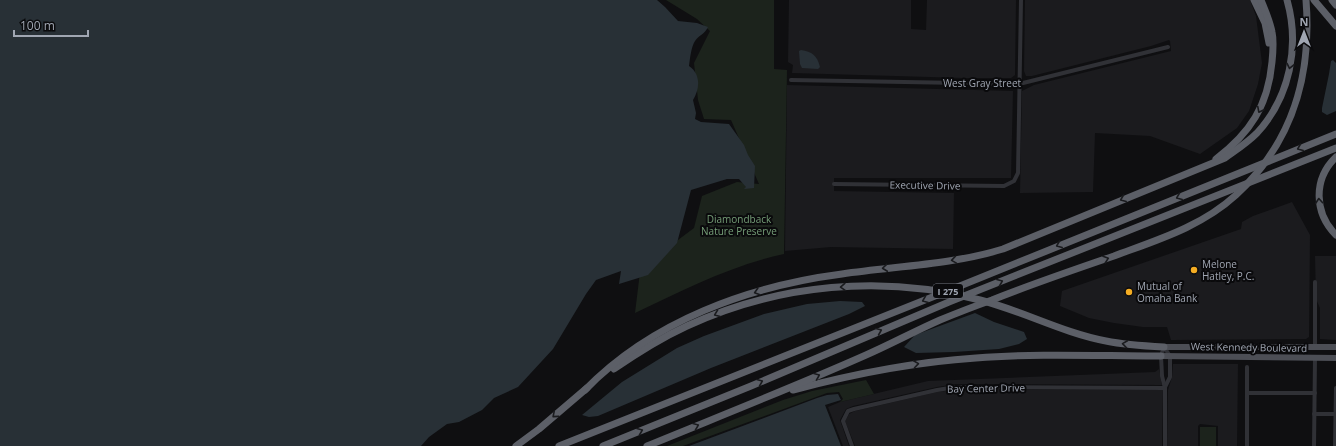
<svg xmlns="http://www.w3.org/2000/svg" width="1336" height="446" font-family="'Open Sans',sans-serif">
<rect width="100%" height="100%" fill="#0f0f11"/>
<!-- built -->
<g fill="#1b1b1e">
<path d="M 789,0 L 911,0 L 911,29 L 926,30 L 927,0 L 1016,0 L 1015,75 L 1011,78 L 964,78 L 792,73 L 793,65 L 788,62 Z"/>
<path d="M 1025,0 L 1250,0 L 1256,16 L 1262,63 L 1258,84 L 1249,111 L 1237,128 L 1200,154 L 1150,136 L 1095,133 L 1093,192 L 1020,193 L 1022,91 L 1034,85 L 1171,51 L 1170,41 L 1169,40 L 1151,46 L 1032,76 L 1026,76 L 1024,71 Z"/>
<path d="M 787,85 L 1013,91 L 1011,178 L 834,178 L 834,191 L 954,193 L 953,249 L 831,247 L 785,251 Z"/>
<path d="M 1292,202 L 1310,235 L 1309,337 L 1306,339 L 1171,340 L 1167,327 L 1143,327 L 1114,323 L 1089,318 L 1060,306 L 1062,291 L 1241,229 L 1242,222 L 1253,216 Z"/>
<path d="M 1315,256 L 1336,256 L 1336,340 L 1320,339 L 1320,308 L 1316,299 Z"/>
<path d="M 1173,364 L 1238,364 L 1237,446 L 1218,446 L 1218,426 L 1200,424 L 1198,426 L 1198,446 L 1167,446 L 1168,390 L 1172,377 Z"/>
<path d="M 1159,369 L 1162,385 L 956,384 L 937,387 L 853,406 L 846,409 L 840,420 L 849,446 L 843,446 L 828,407 L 840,402 L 928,381 L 1155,372 Z"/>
<path d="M 956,390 L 1163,390 L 1162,446 L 855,446 L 845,421 L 849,414 L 855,411 L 937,392 Z"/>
</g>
<!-- green -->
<g fill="#1c231c">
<path d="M 666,0 L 774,0 L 774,69 L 787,70 L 784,254 C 732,265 683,290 635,313 L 640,272 L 650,261 L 694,228 L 702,196 L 737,182 L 759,184 L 731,120 L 704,119 L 698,100 L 694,63 L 710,31 L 697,19 Z"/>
<path d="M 866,380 L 874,394 L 840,402 L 843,399 L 839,392 L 827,393 L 683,446 L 667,446 L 783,400 L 812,391 Z"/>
<rect x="1200" y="427" width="16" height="19"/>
</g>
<!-- water -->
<g fill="#283036">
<path d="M 0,0 L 657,0 L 665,7 L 678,21 L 697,23 L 708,27 C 705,34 699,35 695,41 C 691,47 690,59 689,66 C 701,74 700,89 693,100 L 696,113 L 695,119 L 701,122 L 729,124 L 744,145 L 748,155 L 755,166 L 754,188 L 744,189 L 746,187 L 739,179 L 727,179 L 691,190 L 677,243 L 648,275 L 619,284 L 621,271 L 596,280 L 586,294 L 553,349 L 518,387 L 494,398 L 482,410 L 459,422 L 447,424 L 429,437 L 421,446 L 0,446 Z"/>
<path d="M 801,50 C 812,52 817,55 820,67 L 818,69 L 802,68 L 800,64 L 799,51 Z"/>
<path d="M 1333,60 L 1336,63 L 1336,111 L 1327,115 L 1322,112 L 1322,108 L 1329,74 L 1331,61 Z"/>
<path d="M 840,301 L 862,302 L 865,306 L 849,314 L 711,368 L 598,416 L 589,417 L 582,415 L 622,382 L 677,348 L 704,336 L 764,314 L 807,304 Z"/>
<path d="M 975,313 L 994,322 L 1024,332 L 1027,339 L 1019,344 L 999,349 L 954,352 L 916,353 L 904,347 L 915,335 Z"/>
<path d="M 838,394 L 841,400 L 825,405 L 841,446 L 689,446 L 817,398 L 827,395 Z"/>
</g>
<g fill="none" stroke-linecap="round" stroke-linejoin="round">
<!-- minor -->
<g stroke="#303136" stroke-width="4">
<path d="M 791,80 L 1019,84 L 1168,47"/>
<path d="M 834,184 L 1004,186 L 1014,181 L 1018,173 L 1021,0"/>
<path d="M 1315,282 L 1315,347"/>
<path d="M 1164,347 L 1161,356 L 1162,376 L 1165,388 L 1165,446"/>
<path d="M 1164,347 L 1170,356 L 1170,377 L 1165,387"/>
<path d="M 1336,388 L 1335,446 L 1336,446"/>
<path d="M 1247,393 L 1315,393"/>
<path d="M 1314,414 L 1336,414"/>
<path d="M 852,446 L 843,421 L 848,411 L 854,409 L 937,390 L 956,387 L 1165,388"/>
<path d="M 1247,446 L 1247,367"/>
<path d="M 1314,446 L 1315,358"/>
</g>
<!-- primary -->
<g stroke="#4c4e55" stroke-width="6">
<path d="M 1164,347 L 1336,347"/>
<path d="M 1161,356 L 1336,358"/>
</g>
<!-- motorway -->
<g stroke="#5c5f67" stroke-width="7">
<path d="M 1254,0 L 1265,23 L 1269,43"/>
<path d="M 1314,0 L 1336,26"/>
<path d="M 1332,0 L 1336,5"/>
<path d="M 1336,157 C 1313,179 1314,213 1336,235"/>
<path d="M 1216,159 C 1250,133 1268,106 1272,62 C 1273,52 1274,41 1272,32 C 1270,21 1265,10 1261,0"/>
<path d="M 614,369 C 637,353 661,338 687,326 C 778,284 883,274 980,300 C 1023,311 1063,333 1106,341 C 1125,345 1144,346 1164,347"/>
<path d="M 585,390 C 652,321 749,286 842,274 C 896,266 951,265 1003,249 L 1225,158 C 1236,150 1247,143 1257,133 C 1290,97 1300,46 1287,0"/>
<path d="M 793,390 C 853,374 914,362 976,358 C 1037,353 1100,356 1161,356"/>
<path d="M 516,446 L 539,429 L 587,388"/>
<path d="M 559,446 L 955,288 L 1336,134"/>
<path d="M 603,446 L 751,386 L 949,302 L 1336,148"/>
<path d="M 647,446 C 720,416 794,387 866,355 C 891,344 915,331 940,320 C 957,313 975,306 992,300 C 1032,284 1073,270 1114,256 C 1157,240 1201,227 1236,195 C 1293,142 1312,76 1306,0"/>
</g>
</g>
<!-- one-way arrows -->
<defs><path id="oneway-chevron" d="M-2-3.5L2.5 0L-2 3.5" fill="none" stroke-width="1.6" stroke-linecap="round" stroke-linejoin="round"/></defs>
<g stroke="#1a1b1e">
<use href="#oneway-chevron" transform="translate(1290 66) rotate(102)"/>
<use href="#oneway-chevron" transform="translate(1260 110) rotate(117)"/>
<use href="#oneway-chevron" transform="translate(1300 148) rotate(158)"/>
<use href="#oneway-chevron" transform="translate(1179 197) rotate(158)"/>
<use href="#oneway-chevron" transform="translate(1123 199) rotate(158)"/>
<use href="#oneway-chevron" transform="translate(1319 201) rotate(-95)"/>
<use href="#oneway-chevron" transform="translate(1059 245) rotate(158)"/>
<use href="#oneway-chevron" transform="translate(1106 259) rotate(-19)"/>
<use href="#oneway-chevron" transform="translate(954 260) rotate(171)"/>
<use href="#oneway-chevron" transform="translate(885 268) rotate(174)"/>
<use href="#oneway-chevron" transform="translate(1000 282) rotate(-22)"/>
<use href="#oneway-chevron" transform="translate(843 287) rotate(177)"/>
<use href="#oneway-chevron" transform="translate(757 292) rotate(163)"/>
<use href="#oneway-chevron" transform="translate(925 300) rotate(158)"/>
<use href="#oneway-chevron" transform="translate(717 314) rotate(159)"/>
<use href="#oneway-chevron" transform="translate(879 331) rotate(-23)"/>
<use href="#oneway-chevron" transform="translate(1125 344) rotate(-172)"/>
<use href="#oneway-chevron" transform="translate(916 364) rotate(-8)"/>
<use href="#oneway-chevron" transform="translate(817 376) rotate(-23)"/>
<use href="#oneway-chevron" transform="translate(760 382) rotate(-23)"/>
<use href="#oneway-chevron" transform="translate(555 415) rotate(139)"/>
<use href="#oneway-chevron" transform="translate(696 426) rotate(-22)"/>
<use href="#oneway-chevron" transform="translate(640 431) rotate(-22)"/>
</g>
<!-- markers -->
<g fill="#f5ad23" stroke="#0a0a0c" stroke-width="1.5">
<circle cx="1194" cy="270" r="4"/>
<circle cx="1129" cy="292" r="4"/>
</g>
<g text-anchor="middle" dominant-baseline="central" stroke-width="4" stroke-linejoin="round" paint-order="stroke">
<!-- shield labels -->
<rect fill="#0a0a0c" stroke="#737780" stroke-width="1" x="933" y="284" width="30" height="14" rx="3"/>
<g font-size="9" font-weight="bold" fill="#a0a6b2">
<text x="948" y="291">I 275</text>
</g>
<!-- street labels -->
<g font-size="10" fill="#a0a6b2" stroke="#0a0a0c">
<text x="982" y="83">West Gray Street</text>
<text transform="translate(925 185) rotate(1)">Executive Drive</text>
<text transform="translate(1249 347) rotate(1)">West Kennedy Boulevard</text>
<text transform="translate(986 388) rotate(-1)">Bay Center Drive</text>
</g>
<!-- park labels -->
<g font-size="10" fill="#769e78" stroke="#0a0a0c">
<text x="739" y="219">Diamondback<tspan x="739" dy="12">Nature Preserve</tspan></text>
</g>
<!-- poi labels -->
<g font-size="10" fill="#a0a6b2" stroke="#0a0a0c" text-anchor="start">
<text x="1202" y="264">Melone<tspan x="1202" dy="12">Hatley, P.C.</tspan></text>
<text x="1137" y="286">Mutual of<tspan x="1137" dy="12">Omaha Bank</tspan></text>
</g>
</g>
<!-- north arrow -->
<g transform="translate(1304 32)" stroke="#0a0a0c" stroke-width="3" paint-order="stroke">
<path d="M0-3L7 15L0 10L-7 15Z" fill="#a0a6b2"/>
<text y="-6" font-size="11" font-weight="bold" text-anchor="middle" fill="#a0a6b2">N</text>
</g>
<!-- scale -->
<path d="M14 30v6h74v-6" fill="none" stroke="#a0a6b2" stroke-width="2"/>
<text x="20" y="30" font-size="12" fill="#a0a6b2" stroke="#0a0a0c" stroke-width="3" paint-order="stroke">100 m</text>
</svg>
